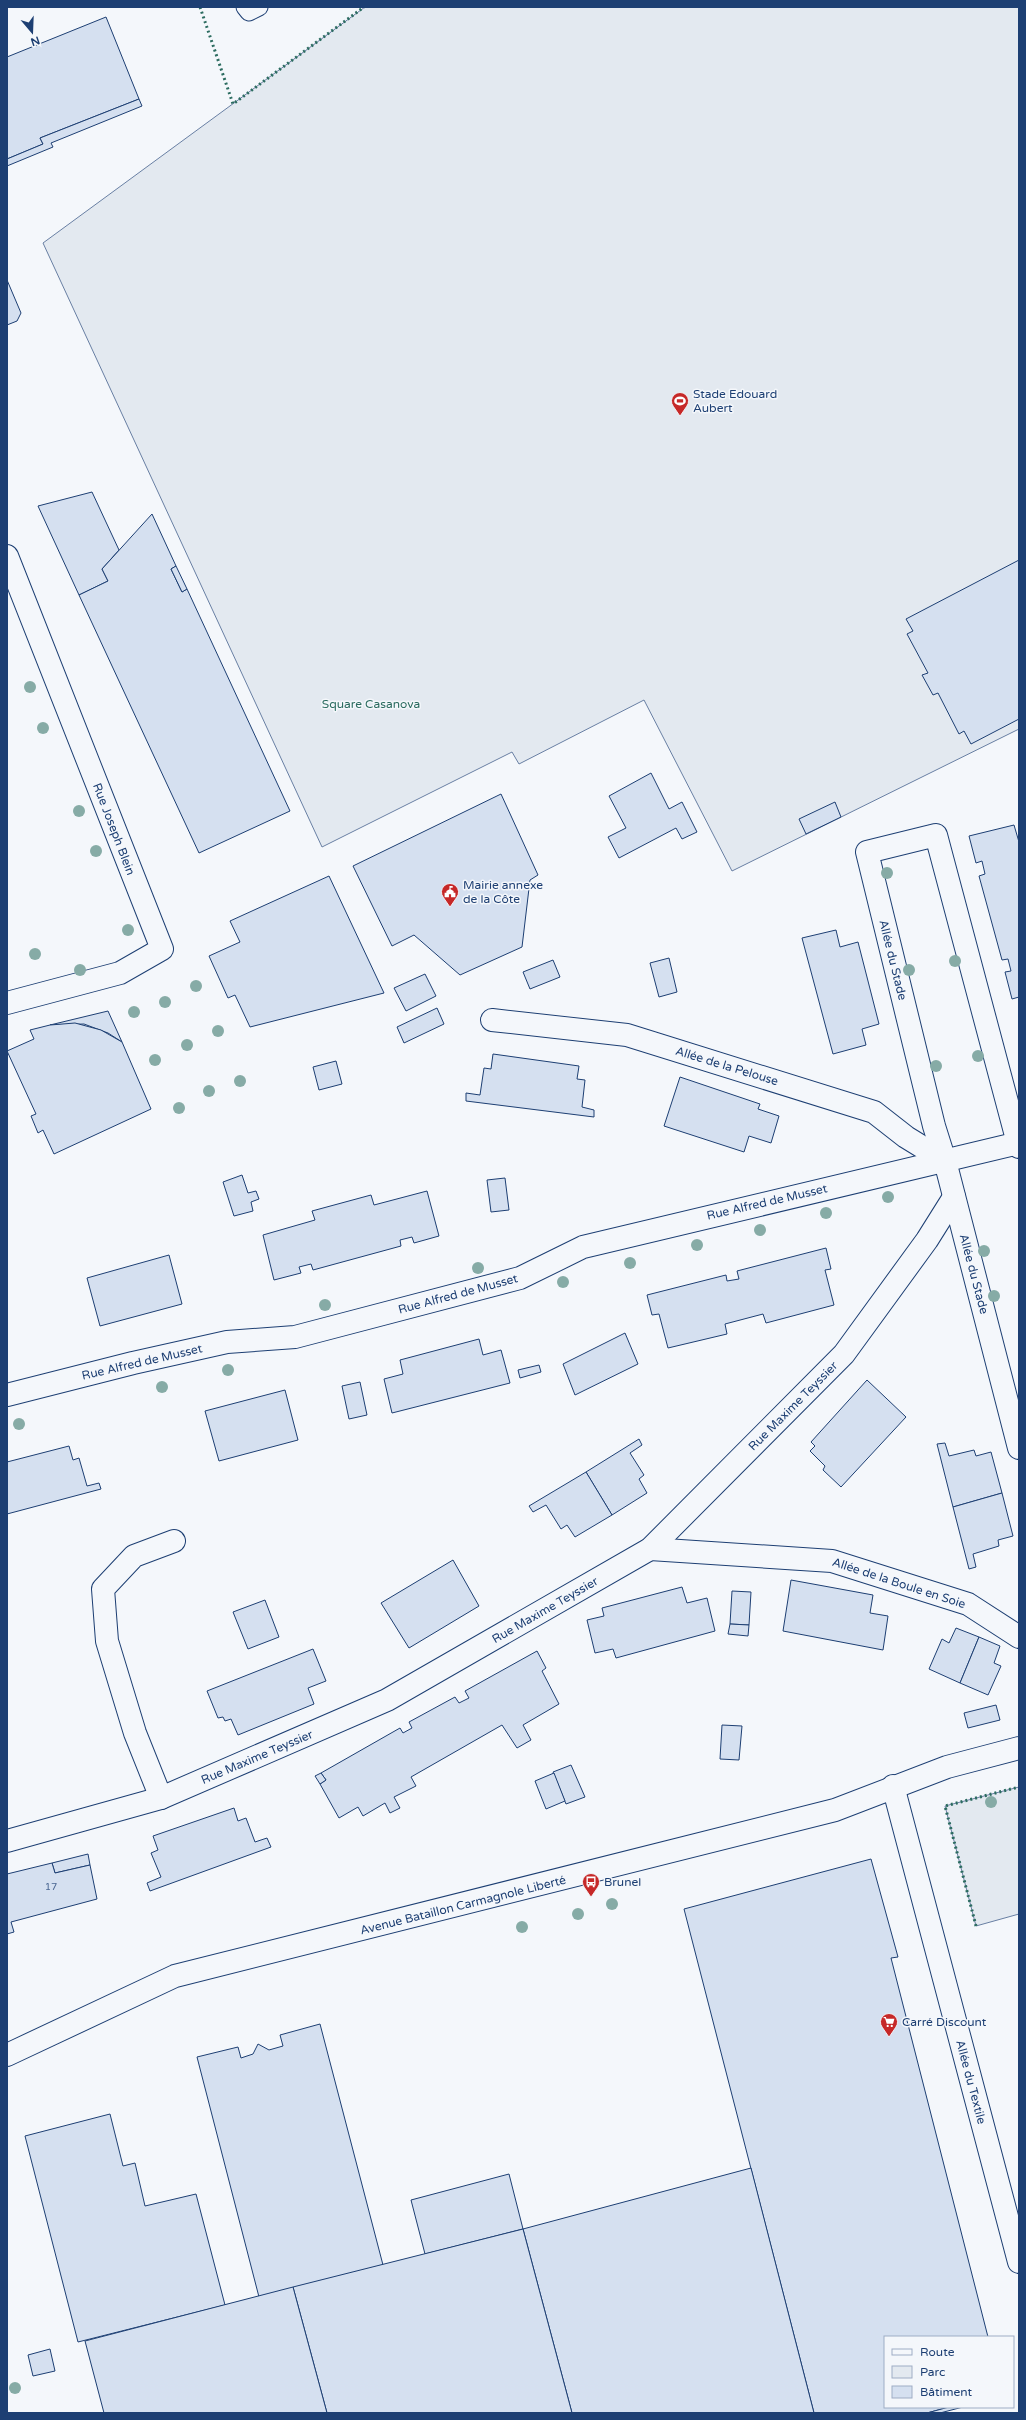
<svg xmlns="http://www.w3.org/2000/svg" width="1026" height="2420" font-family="'Varela Round',sans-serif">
<rect width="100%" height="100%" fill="#f4f7fb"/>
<!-- green -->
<g fill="#e3e9f0" stroke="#687fa3">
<path d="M 365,7 L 1019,7 L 1019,729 L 732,871 L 644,700 L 519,764 L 512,752 L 322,847 L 43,243 Z"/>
<path d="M 1019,1787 L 1019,1914 L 976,1926 L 945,1806 Z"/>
</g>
<!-- building -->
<g fill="#d5e0f0" stroke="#1d3f73">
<path d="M 106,17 L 139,99 L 40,138 L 43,144 L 7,159 L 7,57 Z"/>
<path d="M 139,99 L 142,106 L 51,143 L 53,147 L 7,166 L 7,159 L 43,144 L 40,138 Z"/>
<path d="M 7,280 L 21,313 L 17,321 L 7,325 Z"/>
<path d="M 92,492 L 119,550 L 102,569 L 108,581 L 79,595 L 38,506 Z"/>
<path d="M 152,514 L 176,566 L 171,569 L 182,592 L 187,589 L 290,811 L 199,853 L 79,595 L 108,581 L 102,569 Z"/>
<path d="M 1019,560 L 1019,719 L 971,744 L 964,731 L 959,734 L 938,693 L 933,695 L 922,675 L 928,673 L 907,634 L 913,631 L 906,619 Z"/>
<path d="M 176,566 L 187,589 L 182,592 L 171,569 Z"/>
<path d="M 651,773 L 669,809 L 682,802 L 697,832 L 682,839 L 676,828 L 619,858 L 608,837 L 626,828 L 609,796 Z"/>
<path d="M 501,794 L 538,875 L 530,880 L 522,947 L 460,975 L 414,935 L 392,946 L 353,866 Z"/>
<path d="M 835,802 L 841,817 L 806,834 L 799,819 Z"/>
<path d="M 1014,825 L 1019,842 L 1019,997 L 1012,999 L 1005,972 L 1011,971 L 1008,959 L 1002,960 L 979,876 L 985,874 L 982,861 L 976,863 L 969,836 Z"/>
<path d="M 329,876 L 384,993 L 250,1027 L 235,995 L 228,998 L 209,956 L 240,942 L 230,921 Z"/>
<path d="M 836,930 L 840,947 L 858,942 L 879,1024 L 862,1029 L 866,1045 L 833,1054 L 802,938 Z"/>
<path d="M 669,958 L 677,992 L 659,997 L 650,963 Z"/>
<path d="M 553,960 L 560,977 L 530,989 L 523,972 Z"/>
<path d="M 425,974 L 436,996 L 406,1011 L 394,988 Z"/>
<path d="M 437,1008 L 444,1024 L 404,1043 L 397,1027 Z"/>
<path d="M 108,1011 L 122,1042 L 108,1033 L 84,1024 L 50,1025 Z"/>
<path d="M 75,1023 L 101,1030 L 122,1042 L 151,1109 L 54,1154 L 43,1130 L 38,1133 L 31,1116 L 36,1114 L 7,1051 L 34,1039 L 30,1030 L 50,1025 Z"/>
<path d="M 493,1054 L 579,1066 L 577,1079 L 585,1080 L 582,1107 L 594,1110 L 594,1117 L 466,1101 L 466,1093 L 480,1095 L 484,1068 L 491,1069 Z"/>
<path d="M 336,1061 L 342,1084 L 319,1090 L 313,1067 Z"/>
<path d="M 680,1077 L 760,1104 L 758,1109 L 779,1116 L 771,1143 L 749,1136 L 744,1152 L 664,1126 Z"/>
<path d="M 242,1175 L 248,1193 L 256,1191 L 259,1199 L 251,1202 L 253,1211 L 234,1216 L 223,1182 Z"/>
<path d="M 505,1178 L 509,1210 L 491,1212 L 487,1180 Z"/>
<path d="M 427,1191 L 439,1236 L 414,1243 L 412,1237 L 400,1240 L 401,1246 L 313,1270 L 311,1264 L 299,1267 L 301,1273 L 274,1280 L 263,1235 L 315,1220 L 312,1211 L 371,1195 L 374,1205 Z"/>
<path d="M 826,1248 L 831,1269 L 825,1270 L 834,1305 L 766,1323 L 763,1314 L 725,1324 L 727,1334 L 668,1348 L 659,1314 L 652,1315 L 647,1295 L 726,1275 L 727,1281 L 739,1279 L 737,1271 Z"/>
<path d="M 169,1255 L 182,1304 L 100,1326 L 87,1278 Z"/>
<path d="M 625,1333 L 638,1364 L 575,1395 L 563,1364 Z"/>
<path d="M 479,1339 L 483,1355 L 501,1350 L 510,1383 L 392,1413 L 384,1379 L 403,1374 L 400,1360 Z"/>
<path d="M 539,1365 L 541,1372 L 520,1378 L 518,1370 Z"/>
<path d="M 867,1380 L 906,1417 L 841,1487 L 823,1470 L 825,1466 L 810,1451 L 815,1446 L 811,1442 Z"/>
<path d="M 360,1382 L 367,1415 L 349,1419 L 342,1386 Z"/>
<path d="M 285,1390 L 298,1440 L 219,1461 L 205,1411 Z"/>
<path d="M 639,1439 L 642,1445 L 630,1453 L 644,1475 L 639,1479 L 647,1493 L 612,1515 L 586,1472 Z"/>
<path d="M 945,1443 L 949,1456 L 974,1450 L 976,1456 L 991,1452 L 1002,1493 L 953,1507 L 937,1444 Z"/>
<path d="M 69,1446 L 73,1460 L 79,1458 L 87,1486 L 99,1483 L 101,1489 L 7,1514 L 7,1462 Z"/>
<path d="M 586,1472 L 612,1515 L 575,1537 L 567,1525 L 561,1529 L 546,1505 L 533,1512 L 529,1506 Z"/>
<path d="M 1002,1493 L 1013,1536 L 998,1540 L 999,1546 L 973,1554 L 976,1567 L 969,1569 L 953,1507 Z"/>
<path d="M 453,1560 L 479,1606 L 409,1648 L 381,1603 Z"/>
<path d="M 791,1580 L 873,1595 L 870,1613 L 888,1616 L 883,1650 L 783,1631 Z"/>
<path d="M 682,1587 L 687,1603 L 707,1598 L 715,1631 L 616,1658 L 613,1649 L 595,1653 L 587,1620 L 604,1616 L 602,1608 Z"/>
<path d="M 732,1591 L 751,1592 L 749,1625 L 730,1624 Z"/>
<path d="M 265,1600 L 279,1637 L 248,1649 L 233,1612 Z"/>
<path d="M 730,1624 L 749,1625 L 748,1636 L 728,1634 Z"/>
<path d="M 956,1628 L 979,1637 L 960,1683 L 929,1669 L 942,1639 L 949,1643 Z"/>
<path d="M 979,1637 L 1000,1646 L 994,1663 L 1001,1666 L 988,1695 L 960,1683 Z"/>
<path d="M 313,1649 L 326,1681 L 308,1688 L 314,1704 L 238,1735 L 231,1719 L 225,1721 L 223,1717 L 218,1718 L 207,1691 Z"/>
<path d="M 537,1651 L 546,1668 L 542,1671 L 559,1704 L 523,1725 L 531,1740 L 517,1748 L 502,1725 L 411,1777 L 416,1786 L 394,1797 L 400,1808 L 390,1813 L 385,1803 L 363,1816 L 358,1807 L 339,1818 L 320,1784 L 326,1780 L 321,1773 L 400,1728 L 403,1733 L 412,1728 L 409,1722 L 455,1697 L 459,1703 L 469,1698 L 465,1691 Z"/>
<path d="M 996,1705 L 1000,1720 L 968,1728 L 964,1713 Z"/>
<path d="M 722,1725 L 742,1726 L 739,1760 L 720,1759 Z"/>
<path d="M 571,1765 L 585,1797 L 566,1804 L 553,1772 Z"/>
<path d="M 321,1773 L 326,1780 L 320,1784 L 315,1776 Z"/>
<path d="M 554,1773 L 565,1801 L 546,1809 L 535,1781 Z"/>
<path d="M 234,1808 L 238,1821 L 246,1818 L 255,1842 L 267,1838 L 271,1847 L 150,1891 L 147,1883 L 161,1877 L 151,1853 L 158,1850 L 153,1836 Z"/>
<path d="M 88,1854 L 90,1865 L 55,1873 L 52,1863 Z"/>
<path d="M 871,1859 L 898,1957 L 891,1958 L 988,2337 L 885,2337 L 885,2407 L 949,2407 L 927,2413 L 814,2413 L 684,1909 Z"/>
<path d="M 52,1863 L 55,1873 L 90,1865 L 97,1899 L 11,1922 L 14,1932 L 7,1934 L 7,1874 Z"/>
<path d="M 320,2024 L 383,2265 L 259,2297 L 197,2057 L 238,2047 L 241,2058 L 253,2054 L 258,2044 L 269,2050 L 283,2046 L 280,2035 Z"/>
<path d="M 110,2114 L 123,2166 L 135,2163 L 145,2206 L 196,2194 L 225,2305 L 78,2342 L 25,2136 Z"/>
<path d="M 751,2168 L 814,2413 L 572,2413 L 523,2229 Z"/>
<path d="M 509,2174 L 523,2229 L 425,2254 L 411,2200 Z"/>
<path d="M 523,2229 L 572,2413 L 327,2413 L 293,2287 Z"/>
<path d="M 293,2287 L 327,2413 L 104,2413 L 85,2341 Z"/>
<path d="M 50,2349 L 55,2371 L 33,2376 L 28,2355 Z"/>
<path d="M 949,2407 L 963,2407 L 940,2413 L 927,2413 Z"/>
</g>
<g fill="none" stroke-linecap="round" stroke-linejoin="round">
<defs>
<path id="service" d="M 245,7 L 249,12 L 259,7"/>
<g id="minor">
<path d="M 7,556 L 162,949 L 120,973 L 7,1003"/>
<path d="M 492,1020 L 627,1035 L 874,1112 L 906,1137 L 945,1161"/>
<path d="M 1019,1147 L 936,835 L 867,852 L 934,1126 L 945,1161 L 1019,1448"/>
<path d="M 7,1395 L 133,1363 L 227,1342 L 295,1337 L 520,1278 L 583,1247 L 1019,1143"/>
<path d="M 650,1549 L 832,1561 L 968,1604 L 1019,1637"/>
<path d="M 893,1786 L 1019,2262"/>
<path d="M 161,1798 L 135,1733 L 107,1641 L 103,1589 L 134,1556 L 174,1541"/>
<path d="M 7,1841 L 161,1798 L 387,1700 L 650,1549 L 844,1354 L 927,1240 L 954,1197"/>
<path d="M 7,2055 L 175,1976 L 835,1810 L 947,1767 L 1019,1748"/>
</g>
</defs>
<!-- service casing -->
<use href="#service" stroke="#1d3f73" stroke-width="19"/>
<!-- minor casing -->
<use href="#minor" stroke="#1d3f73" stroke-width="24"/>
<!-- service -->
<use href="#service" stroke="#f4f7fb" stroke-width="17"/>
<!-- minor -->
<use href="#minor" stroke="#f4f7fb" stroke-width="22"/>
<!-- hedge -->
<g stroke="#2c6c60" stroke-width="3" stroke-dasharray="2 3" stroke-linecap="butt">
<path d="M 200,7 L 233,104 L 364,7"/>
<path d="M 976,1926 L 945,1806 L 1019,1787"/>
</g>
</g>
<!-- trees -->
<g fill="#86aba6">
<circle cx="30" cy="687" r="6"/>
<circle cx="43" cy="728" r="6"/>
<circle cx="79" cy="811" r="6"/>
<circle cx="96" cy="851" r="6"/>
<circle cx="887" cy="873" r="6"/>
<circle cx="128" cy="930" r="6"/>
<circle cx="35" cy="954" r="6"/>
<circle cx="955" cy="961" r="6"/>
<circle cx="80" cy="970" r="6"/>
<circle cx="909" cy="970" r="6"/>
<circle cx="196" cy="986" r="6"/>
<circle cx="165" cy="1002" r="6"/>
<circle cx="134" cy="1012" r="6"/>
<circle cx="218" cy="1031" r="6"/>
<circle cx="187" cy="1045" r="6"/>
<circle cx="978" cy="1056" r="6"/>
<circle cx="155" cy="1060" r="6"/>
<circle cx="936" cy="1066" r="6"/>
<circle cx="240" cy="1081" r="6"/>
<circle cx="209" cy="1091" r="6"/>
<circle cx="179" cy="1108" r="6"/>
<circle cx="888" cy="1197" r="6"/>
<circle cx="826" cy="1213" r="6"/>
<circle cx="760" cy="1230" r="6"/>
<circle cx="697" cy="1245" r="6"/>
<circle cx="984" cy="1251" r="6"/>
<circle cx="630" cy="1263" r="6"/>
<circle cx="478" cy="1268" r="6"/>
<circle cx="563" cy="1282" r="6"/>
<circle cx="994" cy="1296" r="6"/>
<circle cx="325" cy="1305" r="6"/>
<circle cx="228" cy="1370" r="6"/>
<circle cx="162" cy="1387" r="6"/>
<circle cx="19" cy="1424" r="6"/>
<circle cx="991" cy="1802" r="6"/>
<circle cx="612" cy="1904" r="6"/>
<circle cx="578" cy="1914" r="6"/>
<circle cx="522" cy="1927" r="6"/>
<circle cx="15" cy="2388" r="6"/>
</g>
<!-- icons -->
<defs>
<symbol id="stadium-pin" viewBox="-11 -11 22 30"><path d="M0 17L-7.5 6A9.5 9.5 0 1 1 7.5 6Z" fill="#c62828" stroke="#f4f7fb"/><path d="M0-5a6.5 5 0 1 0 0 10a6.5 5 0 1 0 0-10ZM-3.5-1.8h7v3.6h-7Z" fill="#fff"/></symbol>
<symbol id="civic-pin" viewBox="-11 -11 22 30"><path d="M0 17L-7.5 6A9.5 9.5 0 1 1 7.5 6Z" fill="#c62828" stroke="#f4f7fb"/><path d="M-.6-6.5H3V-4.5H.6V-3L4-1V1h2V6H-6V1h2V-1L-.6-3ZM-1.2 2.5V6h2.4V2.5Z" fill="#fff"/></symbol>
<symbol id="bus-pin" viewBox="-11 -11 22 30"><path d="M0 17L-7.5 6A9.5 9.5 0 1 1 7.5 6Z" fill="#c62828" stroke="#f4f7fb"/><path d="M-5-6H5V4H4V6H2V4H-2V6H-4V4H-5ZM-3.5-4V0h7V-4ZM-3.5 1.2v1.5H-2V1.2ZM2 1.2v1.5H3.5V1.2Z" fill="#fff"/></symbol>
<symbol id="supermarket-pin" viewBox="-11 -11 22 30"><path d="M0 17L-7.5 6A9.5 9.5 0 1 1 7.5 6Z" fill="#c62828" stroke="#f4f7fb"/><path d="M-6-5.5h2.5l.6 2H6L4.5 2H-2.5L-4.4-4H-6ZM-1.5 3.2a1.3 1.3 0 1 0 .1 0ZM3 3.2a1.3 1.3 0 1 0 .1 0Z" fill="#fff"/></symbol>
</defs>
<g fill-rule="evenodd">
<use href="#stadium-pin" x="670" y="391" width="20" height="27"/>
<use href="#civic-pin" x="440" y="882" width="20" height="27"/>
<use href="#bus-pin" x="581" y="1872" width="20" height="27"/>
<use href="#supermarket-pin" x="879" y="2012" width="20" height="27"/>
</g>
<g text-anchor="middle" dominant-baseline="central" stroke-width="3" stroke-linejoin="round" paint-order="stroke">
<!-- number labels -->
<g font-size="10" fill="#4b6792">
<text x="51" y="1887">17</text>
</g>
<!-- poi labels -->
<g font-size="12" fill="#1d3f73" stroke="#f4f7fb" text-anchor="start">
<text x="693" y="394">Stade Edouard<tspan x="693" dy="14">Aubert</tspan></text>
<text x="463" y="885">Mairie annexe<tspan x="463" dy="14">de la Côte</tspan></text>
<text x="604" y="1882">Brunel</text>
<text x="902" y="2022">Carré Discount</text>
</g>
<!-- park labels -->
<g font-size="12" fill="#2c6c60" stroke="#f4f7fb">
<text x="371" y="704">Square Casanova</text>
</g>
<!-- street labels -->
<g font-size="12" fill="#1d3f73" stroke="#f4f7fb">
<text transform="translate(114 829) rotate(69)">Rue Joseph Blein</text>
<text transform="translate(893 960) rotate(76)">Allée du Stade</text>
<text transform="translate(727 1066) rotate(17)">Allée de la Pelouse</text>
<text transform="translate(767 1202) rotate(-13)">Rue Alfred de Musset</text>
<text transform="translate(974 1274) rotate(75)">Allée du Stade</text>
<text transform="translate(458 1294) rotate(-15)">Rue Alfred de Musset</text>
<text transform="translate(142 1362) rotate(-13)">Rue Alfred de Musset</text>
<text transform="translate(793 1406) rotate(-45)">Rue Maxime Teyssier</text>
<text transform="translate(899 1583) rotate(18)">Allée de la Boule en Soie</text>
<text transform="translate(545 1610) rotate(-30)">Rue Maxime Teyssier</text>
<text transform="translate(257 1757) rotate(-23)">Rue Maxime Teyssier</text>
<text transform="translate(463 1905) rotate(-14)">Avenue Bataillon Carmagnole Liberté</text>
<text transform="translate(971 2082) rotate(75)">Allée du Textile</text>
</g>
</g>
<!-- border -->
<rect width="1026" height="2420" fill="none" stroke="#1d3f73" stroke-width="16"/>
<!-- legend -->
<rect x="884" y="2336" width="130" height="72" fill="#f4f7fb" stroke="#9eadc5"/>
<rect x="892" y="2349" width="20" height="6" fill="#f4f7fb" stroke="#9eadc5"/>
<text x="920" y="2356" font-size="12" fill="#1d3f73">Route</text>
<rect x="892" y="2366" width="20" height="12" fill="#e3e9f0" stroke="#9eadc5"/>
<text x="920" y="2376" font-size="12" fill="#1d3f73">Parc</text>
<rect x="892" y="2386" width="20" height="12" fill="#d5e0f0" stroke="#9eadc5"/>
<text x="920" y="2396" font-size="12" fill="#1d3f73">Bâtiment</text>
<!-- north arrow -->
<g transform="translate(32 32) rotate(161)" stroke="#f4f7fb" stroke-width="3" paint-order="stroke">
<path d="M0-3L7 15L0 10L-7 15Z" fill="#1d3f73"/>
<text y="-6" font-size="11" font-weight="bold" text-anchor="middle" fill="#1d3f73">N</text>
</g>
</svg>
